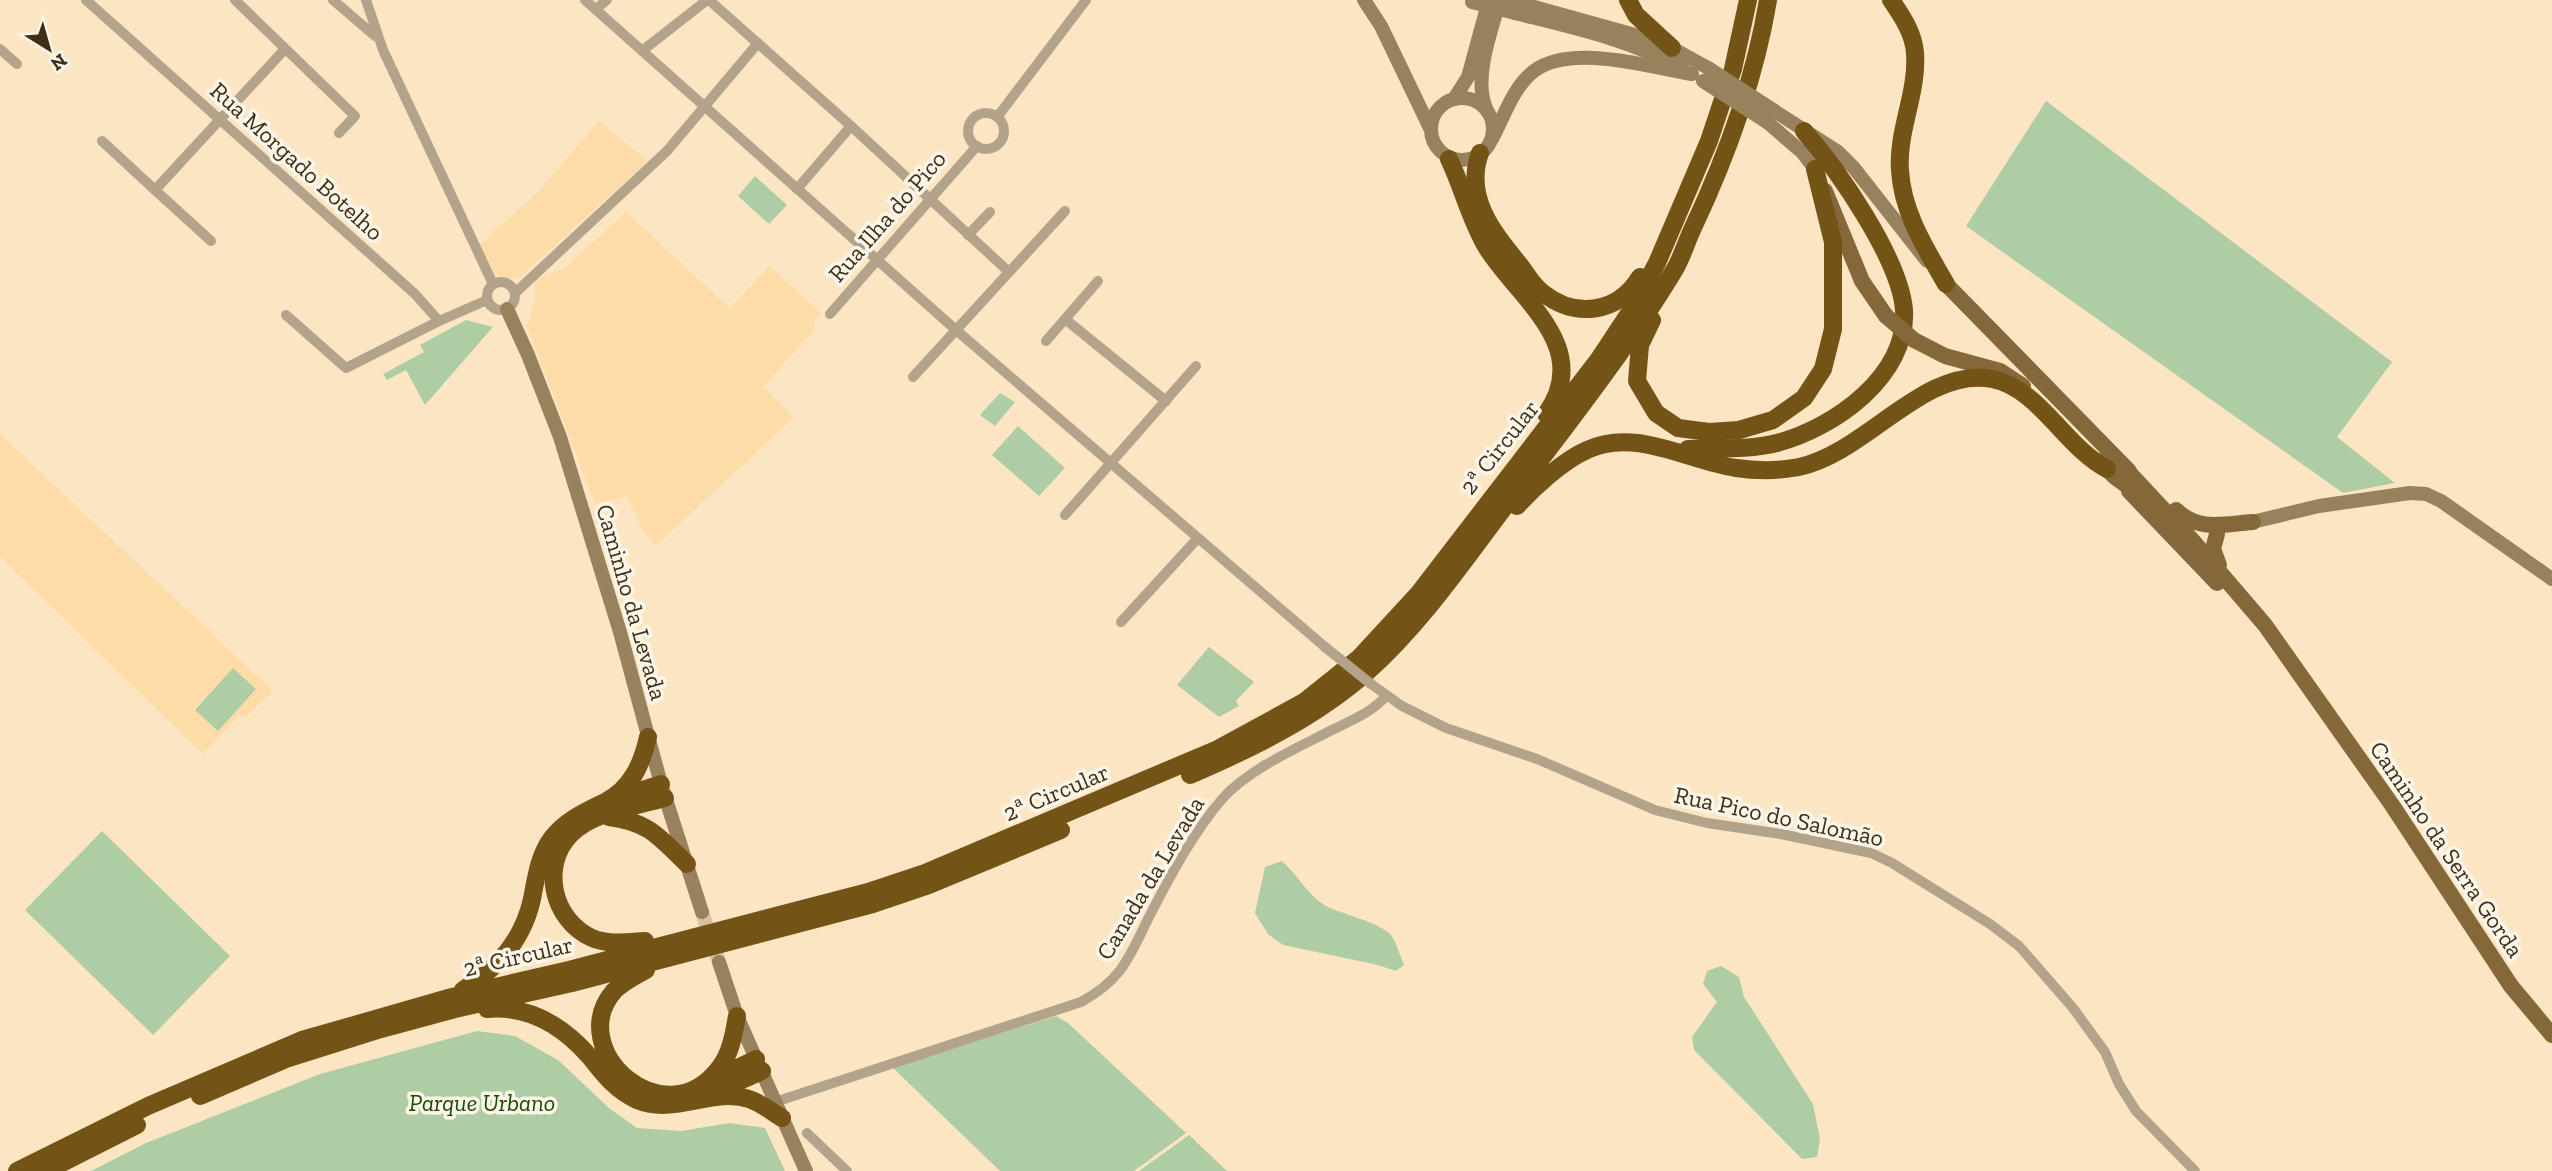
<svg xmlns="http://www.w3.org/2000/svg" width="2552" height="1171" font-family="'Zilla Slab',serif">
<rect width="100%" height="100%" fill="#fce5c3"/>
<!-- built -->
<g fill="#fedca8">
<path d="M 599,121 L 648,161 L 520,277 L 516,279 L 503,278 L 495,274 L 479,245 L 536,194 Z"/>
<path d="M 626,212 L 730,308 L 769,266 L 821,313 L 814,320 L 815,329 L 763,387 L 794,417 L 656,546 L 643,531 L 627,496 L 595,504 L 527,326 L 535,300 L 535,280 L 565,268 Z"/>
<path d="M 0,434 L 273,691 L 245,718 L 240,714 L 203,754 L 0,557 Z"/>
</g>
<!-- green -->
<g fill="#afcda5">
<path d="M 2046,101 L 2392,362 L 2337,437 L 2395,483 L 2343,493 L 1966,226 Z"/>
<path d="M 755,176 L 787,205 L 769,224 L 738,196 Z"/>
<path d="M 466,320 L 493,327 L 425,405 L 406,370 L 387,380 L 383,374 L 424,352 L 420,345 Z"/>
<path d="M 1000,393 L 1015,402 L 995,426 L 980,415 Z"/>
<path d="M 1018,426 L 1065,468 L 1039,496 L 992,455 Z"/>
<path d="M 1209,647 L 1254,682 L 1236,701 L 1239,706 L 1219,717 L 1177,685 Z"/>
<path d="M 233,668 L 256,689 L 218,731 L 195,710 Z"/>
<path d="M 102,831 L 230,956 L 153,1035 L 25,910 Z"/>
<path d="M 1282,861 C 1297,874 1307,894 1324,905 C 1340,914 1377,921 1390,934 C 1396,941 1400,956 1404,965 L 1396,971 L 1378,965 L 1283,945 L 1268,934 L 1255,913 L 1265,867 Z"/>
<path d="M 1721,966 L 1739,977 L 1744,997 L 1813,1104 L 1820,1139 L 1817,1157 L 1802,1159 L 1694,1050 L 1692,1037 L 1717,1002 L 1703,984 L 1707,971 Z"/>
<path d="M 1056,1016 L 1068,1023 L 1186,1133 L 1134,1171 L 1000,1171 L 893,1068 Z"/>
<path d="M 477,1031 L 515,1036 L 558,1060 L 609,1108 L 637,1128 L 681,1131 L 729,1123 L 765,1128 L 785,1171 L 91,1171 L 146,1143 L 320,1074 Z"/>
<path d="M 1189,1135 L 1227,1171 L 1139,1171 Z"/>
</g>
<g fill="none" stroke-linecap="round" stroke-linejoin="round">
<!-- secondary-tunnel -->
<path stroke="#d6c0a0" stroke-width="14" stroke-dasharray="14 7" stroke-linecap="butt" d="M 702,912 L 719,962"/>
<!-- street -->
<g stroke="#b3a38b" stroke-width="10">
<path d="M 86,0 L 415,294 L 439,321 L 487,300"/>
<path d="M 235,0 L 355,116 L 339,133"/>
<path d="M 333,0 L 375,36"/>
<path d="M 366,0 L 383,50 L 493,284"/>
<path d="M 585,0 L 956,330 L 1325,647"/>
<path d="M 709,0 L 851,126 L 1009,272"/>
<path d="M 596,9 L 607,0"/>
<path d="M 0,49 L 17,64"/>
<path d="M 642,51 L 707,0"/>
<circle cx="986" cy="131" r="18"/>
<path d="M 998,116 L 1086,0"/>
<path d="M 102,141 L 155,190"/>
<path d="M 797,189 L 851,126"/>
<path d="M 968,235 L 990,212"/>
<path d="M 211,241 L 155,190 L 285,49"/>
<circle cx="501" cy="296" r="14"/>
<path d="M 515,293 L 667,151 L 758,43"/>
<path d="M 830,314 L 977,146"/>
<path d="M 286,315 L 346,368 L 439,321"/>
<path d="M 1065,319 L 1166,401"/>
<path d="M 1046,341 L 1098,281"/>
<path d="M 913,377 L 1065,211"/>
<path d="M 1065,515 L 1196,366"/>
<path d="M 1121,622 L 1198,538"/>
<path d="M 1371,684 L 1402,706 L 1446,728 L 1537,759 L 1655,810 L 1707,823 L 1781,834 L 1871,853 L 1892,863 L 1990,924 L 2019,946 L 2073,1008 L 2105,1052 L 2119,1084 L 2136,1111 L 2195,1171"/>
<path d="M 775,1102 L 1081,1002 C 1123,979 1129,957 1149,917 C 1169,878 1194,831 1223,798 C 1249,769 1297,748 1332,730 C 1352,720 1371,713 1386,696"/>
<path d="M 807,1133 L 847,1171"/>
</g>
<!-- secondary -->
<g stroke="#98815d" stroke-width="14">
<path d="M 1364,0 L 1381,26 L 1430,128"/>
<path d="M 1509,0 L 1635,35 L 1672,48 L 1708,68"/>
<path d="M 1515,13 C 1571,27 1632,40 1683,69"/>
<circle cx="1462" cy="129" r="31"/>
<path d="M 1454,99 L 1468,77 L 1489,0"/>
<path d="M 1486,108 C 1473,79 1491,31 1500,0"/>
<path d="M 1773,110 L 1838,152 L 1854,168 L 1927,261"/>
<path d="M 1767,122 L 1802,152 L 1815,169"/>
<path d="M 1492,139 C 1504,117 1513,87 1534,71 C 1571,43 1649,67 1692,74"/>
<path d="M 507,309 L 528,355 L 560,437 L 620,632 L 661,784 L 702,912"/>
<path d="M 2244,524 L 2319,506 L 2410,493 L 2426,494 L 2441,501 L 2552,579"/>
<path d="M 719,962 L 737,1016 L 806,1171"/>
</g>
<!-- primary -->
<g stroke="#85683a" stroke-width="16">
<path d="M 1825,191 L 1862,281 L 1886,316"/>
<path d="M 1946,284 L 2129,471"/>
<path d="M 1914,340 L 1945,356 L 2000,371 L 2023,386"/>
<path d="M 2099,461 L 2115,477 L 2141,496"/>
<path d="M 2122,465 L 2193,541 L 2265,625 L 2392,805 L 2511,986 L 2552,1035"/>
<path d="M 2129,491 L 2217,583"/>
<path d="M 2176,510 C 2199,532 2223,524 2253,522"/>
<path d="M 2217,534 L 2213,549 L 2219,565"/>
</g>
<!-- highway -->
<g stroke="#745317" stroke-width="18">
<path d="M 1628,0 L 1636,15 L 1672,48"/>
<path d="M 1891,0 C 1902,16 1914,34 1915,53 C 1918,93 1897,131 1900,170 C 1902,212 1926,249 1946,284"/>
<path d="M 1480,153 C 1464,197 1493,232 1519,264 C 1527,274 1532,285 1543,293 C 1576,319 1618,313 1640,277"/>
<path d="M 1449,159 C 1463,188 1470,220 1487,248 C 1519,299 1594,347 1546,414"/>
<path d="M 1652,320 L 1640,345 L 1637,381 L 1656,413 L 1678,428 L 1709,432 L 1739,430 L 1773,420 L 1804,398 L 1823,369 L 1833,329 L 1833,242 L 1815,169"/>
<path d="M 1688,449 C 1717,448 1749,450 1777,443 C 1834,428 1908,376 1904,310 C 1900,259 1838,170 1804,131"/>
<path d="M 1517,506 C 1534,487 1564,460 1587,450 C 1635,427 1688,461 1736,468 C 1757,471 1778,471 1799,467 C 1866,453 1924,366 1992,379 C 2039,388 2065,447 2107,469"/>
<path d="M 1190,775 C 1253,748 1316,717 1367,672 C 1422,623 1465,559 1509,501 C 1566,426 1626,350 1675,269 C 1682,257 1686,243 1692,230 C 1726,158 1755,79 1768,0"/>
<path d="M 614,799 L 661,784"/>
<path d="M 609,817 C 649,822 659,837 687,864"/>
<path d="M 645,941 C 628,942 608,945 592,938 C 552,920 540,865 571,834 C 594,811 635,807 665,798"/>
<path d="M 646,970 C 635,976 623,982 614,991 C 563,1050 665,1141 720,1067 C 731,1053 734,1033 737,1016"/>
<path d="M 463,990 C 498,968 523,940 532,899 C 536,878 539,855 552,838 C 566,820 585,812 605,802 C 631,789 642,764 648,737"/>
<path d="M 487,1009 C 530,1005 563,1026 590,1057 C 604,1075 616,1090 637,1100 C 674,1116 713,1087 749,1099 C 761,1103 772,1112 782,1118"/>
<path d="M 715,1079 L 756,1059"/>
<path d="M 710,1094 L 762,1071"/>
<path d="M 200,1096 L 286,1059 L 381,1029 L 455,1009 L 572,983 L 873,904 L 929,885 L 1061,830"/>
<path d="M 17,1171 L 148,1106 L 302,1040 L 452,997 L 569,970 L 868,892 L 925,873 L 1218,749 L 1304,702 L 1359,658 L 1419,593 L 1599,359 L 1634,306 L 1657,263 L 1709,141 L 1733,69 L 1748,0"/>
<path d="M 46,1171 L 137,1125"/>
</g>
<!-- street-bridge -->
<path stroke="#b3a38b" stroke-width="10" d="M 1325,647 L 1371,684"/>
<!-- secondary-bridge -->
<g stroke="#98815d" stroke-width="14">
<path d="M 1472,2 L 1515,13"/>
<path d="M 1708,68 L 1773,110"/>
<path d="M 1703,81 L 1767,122"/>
</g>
<!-- primary-bridge -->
<path stroke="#85683a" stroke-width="16" d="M 1886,316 L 1914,340"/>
</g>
<g text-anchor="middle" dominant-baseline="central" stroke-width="7" stroke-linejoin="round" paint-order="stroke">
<!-- street labels -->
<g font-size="24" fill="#3d2e16" stroke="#fcf5e9">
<text transform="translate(297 161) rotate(42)">Rua Morgado Botelho</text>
<text transform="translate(887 216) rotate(-49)">Rua Ilha do Pico</text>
<text transform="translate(1499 447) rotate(-52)">2ª Circular</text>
<text transform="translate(632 602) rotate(74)">Caminho da Levada</text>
<text transform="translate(1056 792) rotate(-23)">2ª Circular</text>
<text transform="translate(1779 816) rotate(12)">Rua Pico do Salomão</text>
<text transform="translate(2447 849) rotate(56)">Caminho da Serra Gorda</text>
<text transform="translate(1150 878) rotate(-59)">Canada da Levada</text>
<text transform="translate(518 956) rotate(-13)">2ª Circular</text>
</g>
<!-- park labels -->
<g font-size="24" font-style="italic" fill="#194900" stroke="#fcf5e9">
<text x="482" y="1102">Parque Urbano</text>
</g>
</g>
<!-- north arrow -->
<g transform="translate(49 49) rotate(143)" stroke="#fcf5e9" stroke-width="5" paint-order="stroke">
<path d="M0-5L12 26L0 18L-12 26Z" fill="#3d2e16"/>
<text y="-10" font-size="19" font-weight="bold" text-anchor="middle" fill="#3d2e16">N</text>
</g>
</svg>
